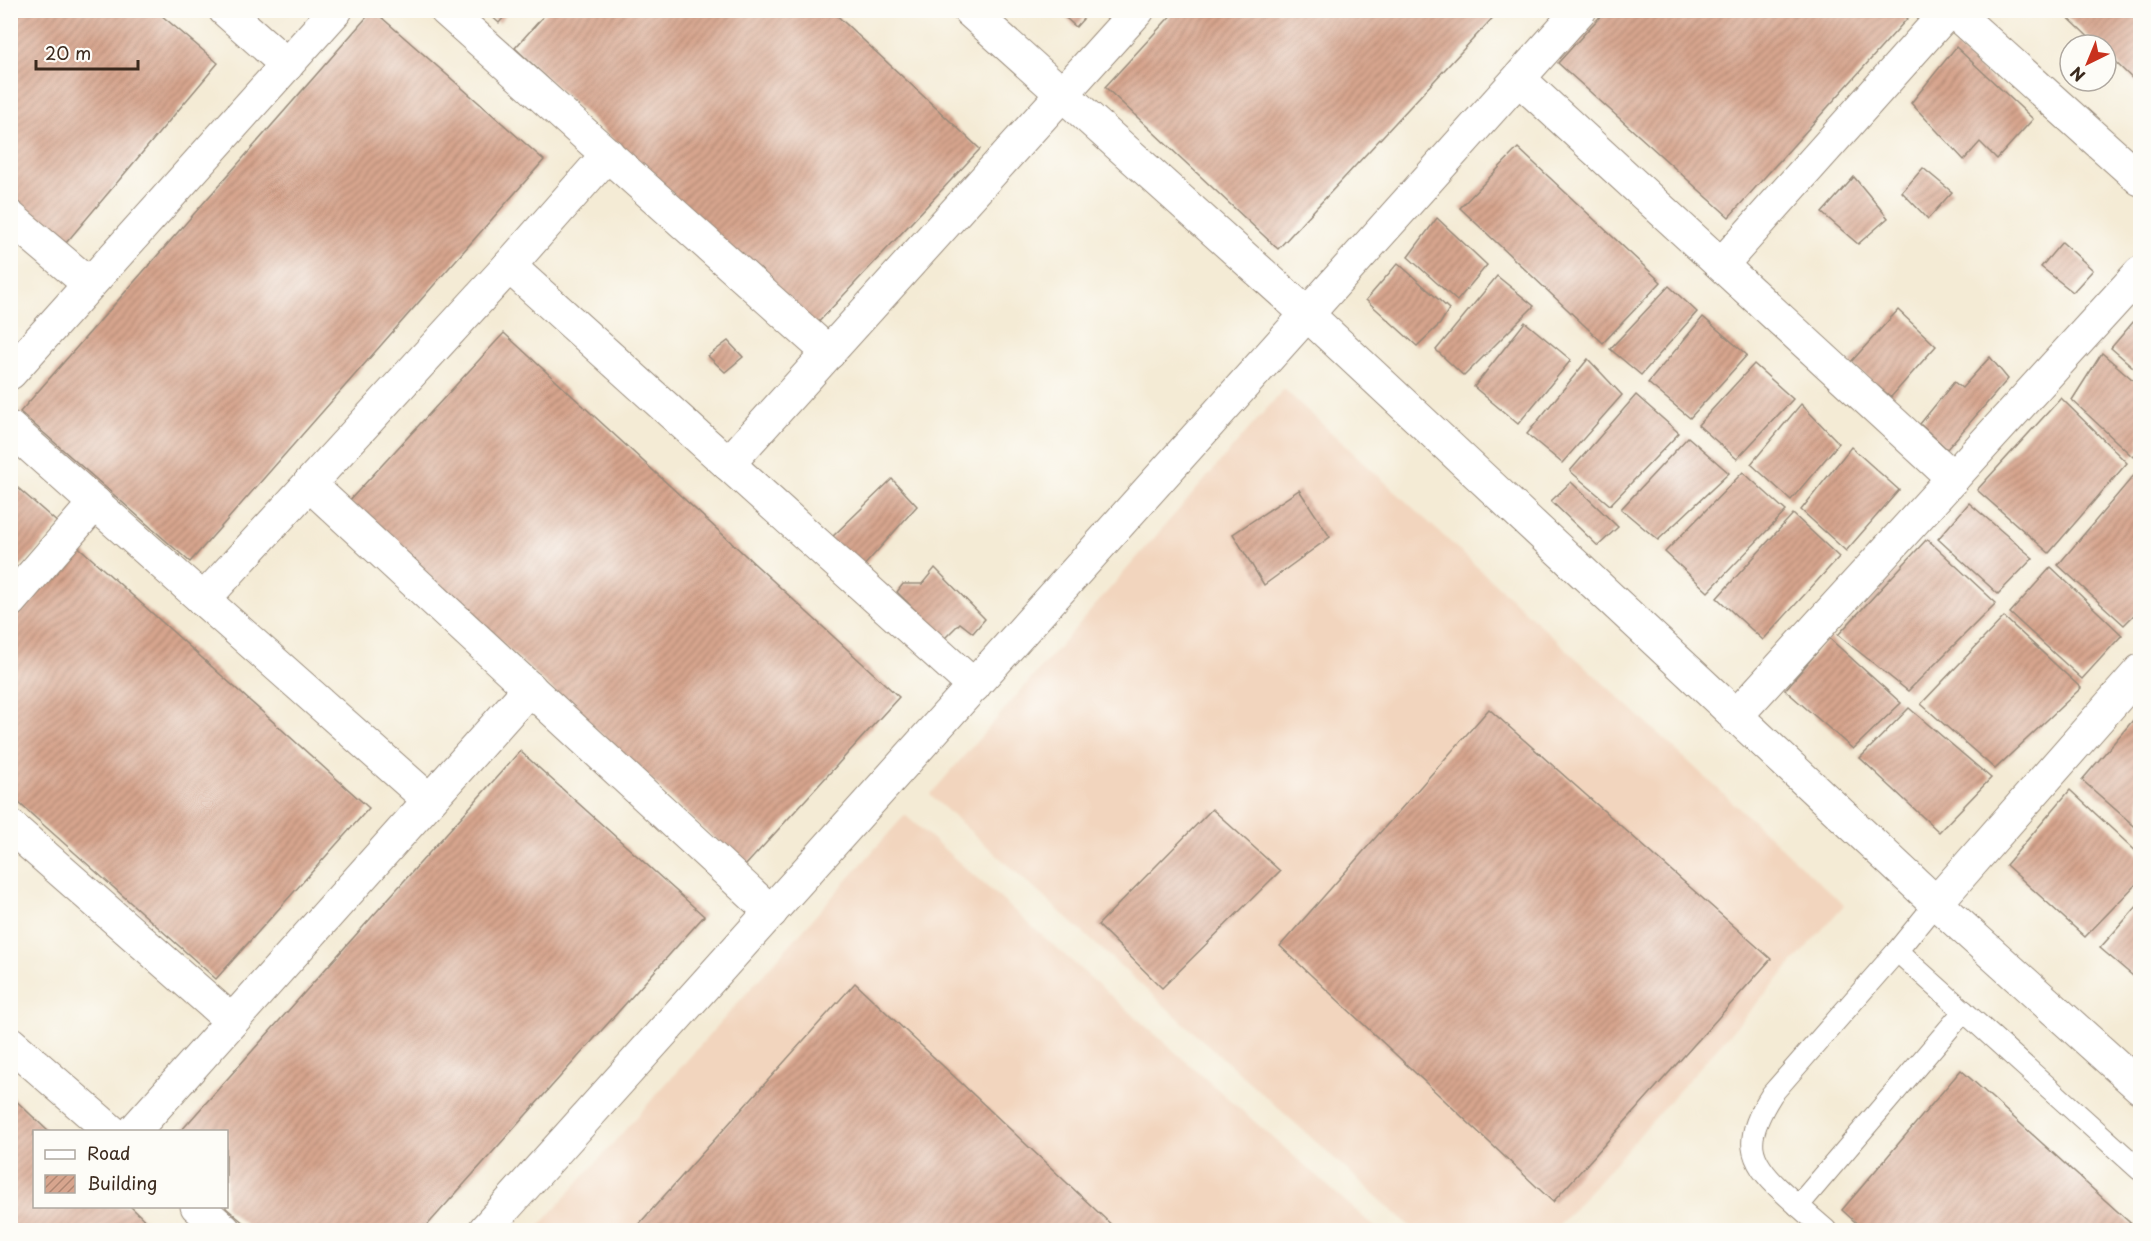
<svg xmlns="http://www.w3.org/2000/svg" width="2151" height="1241" font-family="'Playpen Sans',sans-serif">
<defs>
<pattern id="building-hatch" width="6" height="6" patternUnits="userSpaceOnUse" patternTransform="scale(1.5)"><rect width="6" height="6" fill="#d7a58e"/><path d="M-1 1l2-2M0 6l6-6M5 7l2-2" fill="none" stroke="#b08773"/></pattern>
</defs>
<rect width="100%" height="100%" fill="#fdfcf7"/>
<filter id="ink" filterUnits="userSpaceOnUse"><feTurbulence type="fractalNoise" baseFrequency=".0167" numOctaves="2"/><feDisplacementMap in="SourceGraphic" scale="12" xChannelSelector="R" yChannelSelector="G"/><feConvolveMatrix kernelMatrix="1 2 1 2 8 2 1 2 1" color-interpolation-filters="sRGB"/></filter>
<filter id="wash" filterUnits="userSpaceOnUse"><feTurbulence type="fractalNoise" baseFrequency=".008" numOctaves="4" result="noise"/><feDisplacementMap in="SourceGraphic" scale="24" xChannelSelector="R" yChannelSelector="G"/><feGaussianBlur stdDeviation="1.35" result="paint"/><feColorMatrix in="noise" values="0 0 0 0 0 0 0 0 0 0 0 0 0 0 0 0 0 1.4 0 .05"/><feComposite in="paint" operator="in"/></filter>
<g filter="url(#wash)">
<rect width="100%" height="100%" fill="#f4ebd5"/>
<!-- built -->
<g fill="#f2d5be">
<path d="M 1284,389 L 1844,905 L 1555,1230 L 1414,1230 L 930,795 Z"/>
<path d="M 905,815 L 1378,1230 L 536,1230 Z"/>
</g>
<g id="blocks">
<!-- building -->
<g fill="url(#building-hatch)">
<path d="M 10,10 L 155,10 L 218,63 L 66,243 L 10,196 Z"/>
<path d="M 373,10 L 544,160 L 190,562 L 20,412 Z"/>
<path d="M 485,10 L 510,10 L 499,23 Z"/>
<path d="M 549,10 L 831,10 L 980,149 L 814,327 L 515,48 Z"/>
<path d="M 1057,10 L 1091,10 L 1076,27 Z"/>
<path d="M 1176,10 L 1500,10 L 1278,249 L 1105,87 Z"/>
<path d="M 1606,10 L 1915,10 L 1729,217 L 1558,63 Z"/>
<path d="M 2060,10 L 2140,10 L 2140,86 L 2106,53 L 2106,45 L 2097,45 Z"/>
<path d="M 1956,47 L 2033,119 L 1997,159 L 1980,142 L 1964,160 L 1911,103 Z"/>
<path d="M 1518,148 L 1661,282 L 1603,343 L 1460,208 Z"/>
<path d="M 1923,168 L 1952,192 L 1928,219 L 1902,192 Z"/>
<path d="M 1854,177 L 1888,218 L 1858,244 L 1822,213 Z"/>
<path d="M 1437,218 L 1487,265 L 1457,301 L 1408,257 Z"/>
<path d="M 2062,242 L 2093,270 L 2073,292 L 2041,267 Z"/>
<path d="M 1398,263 L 1449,309 L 1440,324 L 1417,346 L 1366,300 Z"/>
<path d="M 1497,276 L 1534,306 L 1464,376 L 1436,350 Z"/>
<path d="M 1669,286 L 1697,312 L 1641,375 L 1610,349 Z"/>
<path d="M 1898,310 L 1936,346 L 1891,397 L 1850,363 Z"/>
<path d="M 2140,314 L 2140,373 L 2111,348 Z"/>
<path d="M 1703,317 L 1747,355 L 1690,418 L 1648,383 Z"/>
<path d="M 1525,322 L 1571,360 L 1518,424 L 1474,387 Z"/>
<path d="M 504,333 L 899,697 L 745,866 L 348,502 Z"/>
<path d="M 728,341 L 743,357 L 725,372 L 708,356 Z"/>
<path d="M 2102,353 L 2140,386 L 2140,449 L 2133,457 L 2072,400 Z"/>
<path d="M 1990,357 L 2008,379 L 1947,449 L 1920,424 L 1954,382 L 1962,388 Z"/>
<path d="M 1588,359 L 1622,395 L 1562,463 L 1527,434 Z"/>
<path d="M 1754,364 L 1793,399 L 1737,459 L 1698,425 Z"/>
<path d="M 1636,395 L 1679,433 L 1610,505 L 1570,471 Z"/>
<path d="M 2061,398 L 2127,463 L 2049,553 L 1977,490 Z"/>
<path d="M 1801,404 L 1839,443 L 1791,500 L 1751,464 Z"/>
<path d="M 1688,437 L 1729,473 L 1658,540 L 1621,509 Z"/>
<path d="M 1851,447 L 1899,490 L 1846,551 L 1801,510 Z"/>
<path d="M 1743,472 L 1786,511 L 1708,592 L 1665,552 Z"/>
<path d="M 2135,474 L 2140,479 L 2140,609 L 2124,625 L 2058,565 Z"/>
<path d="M 892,479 L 917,506 L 863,567 L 829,540 Z"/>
<path d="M 10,481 L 59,524 L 10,578 Z"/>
<path d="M 1571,482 L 1618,527 L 1598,546 L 1551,501 Z"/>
<path d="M 1299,490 L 1330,537 L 1264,585 L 1233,534 Z"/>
<path d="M 1969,503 L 2033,558 L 1998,594 L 1938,539 Z"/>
<path d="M 1793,514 L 1839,557 L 1763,640 L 1717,598 Z"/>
<path d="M 1927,539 L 1996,603 L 1908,691 L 1838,635 Z"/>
<path d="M 73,542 L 369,808 L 216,979 L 10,795 L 10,612 Z"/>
<path d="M 2051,567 L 2122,635 L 2082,679 L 2010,613 Z"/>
<path d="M 935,568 L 985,619 L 973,633 L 960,623 L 944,639 L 897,592 L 903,584 L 922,584 Z"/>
<path d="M 2004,617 L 2081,688 L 1995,769 L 1921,704 Z"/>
<path d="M 1829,638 L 1901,703 L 1853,749 L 1785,690 Z"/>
<path d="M 1909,708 L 1991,778 L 1939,832 L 1860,758 Z"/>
<path d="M 1489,709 L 1771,959 L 1553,1202 L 1280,946 Z"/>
<path d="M 2140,712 L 2140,831 L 2082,780 Z"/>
<path d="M 520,751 L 704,916 L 423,1230 L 252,1230 L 226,1208 L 226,1132 L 180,1132 Z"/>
<path d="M 2070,790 L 2140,855 L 2140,880 L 2085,937 L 2006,865 Z"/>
<path d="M 1212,809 L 1280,871 L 1162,988 L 1098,925 Z"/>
<path d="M 2140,903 L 2140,982 L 2100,948 Z"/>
<path d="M 855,983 L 1117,1230 L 647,1230 L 639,1224 Z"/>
<path d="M 1961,1070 L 2138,1230 L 1864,1230 L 1842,1210 Z"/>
<path d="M 10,1095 L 49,1132 L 34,1132 L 34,1206 L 130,1206 L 155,1230 L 10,1230 Z"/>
</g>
</g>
</g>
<g filter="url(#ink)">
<use href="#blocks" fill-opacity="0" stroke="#988a7a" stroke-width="1.5"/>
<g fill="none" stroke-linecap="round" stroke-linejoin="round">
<defs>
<g id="lane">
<path d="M 1936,903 L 1897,951 L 2140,1170"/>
<path d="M 1798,1206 L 1964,1011"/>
<path d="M 1826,1230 C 1812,1218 1798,1206 1784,1193 C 1745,1158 1744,1138 1772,1094 L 1897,951"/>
</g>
<g id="street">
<path d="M 225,10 L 287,65"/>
<path d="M 446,10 L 829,353"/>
<path d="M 969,10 L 1308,315 L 1936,903 L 2140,1087"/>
<path d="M 1952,10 L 2140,179"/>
<path d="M 1519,79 L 1953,478"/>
<path d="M 10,217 L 89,284"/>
<path d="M 1722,264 L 1949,10"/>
<path d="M 509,266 L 974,686"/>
<path d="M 10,373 L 336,10"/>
<path d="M 10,428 L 429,800"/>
<path d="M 728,464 L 1138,10"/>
<path d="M 309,484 L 771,912"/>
<path d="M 203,600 L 509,266 L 608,154"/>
<path d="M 10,601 L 95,503"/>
<path d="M 1735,717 L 2140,273"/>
<path d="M 10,826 L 232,1021"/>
<path d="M 1936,903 L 2140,671"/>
<path d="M 10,1043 L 112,1132"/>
<path d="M 133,1132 L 530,688"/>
<path d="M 197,1206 L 224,1230"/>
<path d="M 485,1230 L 1580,10"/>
</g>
</defs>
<!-- lane casing -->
<use href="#lane" stroke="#988a7a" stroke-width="23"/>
<!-- street casing -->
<use href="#street" stroke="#988a7a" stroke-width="35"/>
<!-- lane -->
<use href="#lane" stroke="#fff" stroke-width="21"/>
<!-- street -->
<use href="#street" stroke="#fff" stroke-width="33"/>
</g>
</g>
<!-- margin -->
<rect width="2151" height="1241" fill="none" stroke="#fdfcf7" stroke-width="36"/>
<!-- legend -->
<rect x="33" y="1130" width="195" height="78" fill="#fdfcf7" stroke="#afa8a0" stroke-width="1.5"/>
<rect x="45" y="1150" width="30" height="9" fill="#ffffff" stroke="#afa8a0" stroke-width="1.5"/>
<text x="87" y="1160" font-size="18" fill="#3b2a1e">Road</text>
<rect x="45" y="1175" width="30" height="18" fill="url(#building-hatch)" stroke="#afa8a0" stroke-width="1.5"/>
<text x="87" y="1190" font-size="18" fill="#3b2a1e">Building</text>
<!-- north arrow -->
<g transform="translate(2088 63) rotate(223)"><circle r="28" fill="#fdfcf7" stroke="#afa8a0" stroke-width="1.5"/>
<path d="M0-4.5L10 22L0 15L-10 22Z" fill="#c8321e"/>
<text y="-9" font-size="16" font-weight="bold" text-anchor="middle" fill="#3b2a1e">N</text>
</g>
<!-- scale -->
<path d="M36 60v9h102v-9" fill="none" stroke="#3b2a1e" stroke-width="3"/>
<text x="45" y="60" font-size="18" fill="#3b2a1e" stroke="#fdfcf7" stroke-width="4.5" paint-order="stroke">20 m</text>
</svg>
